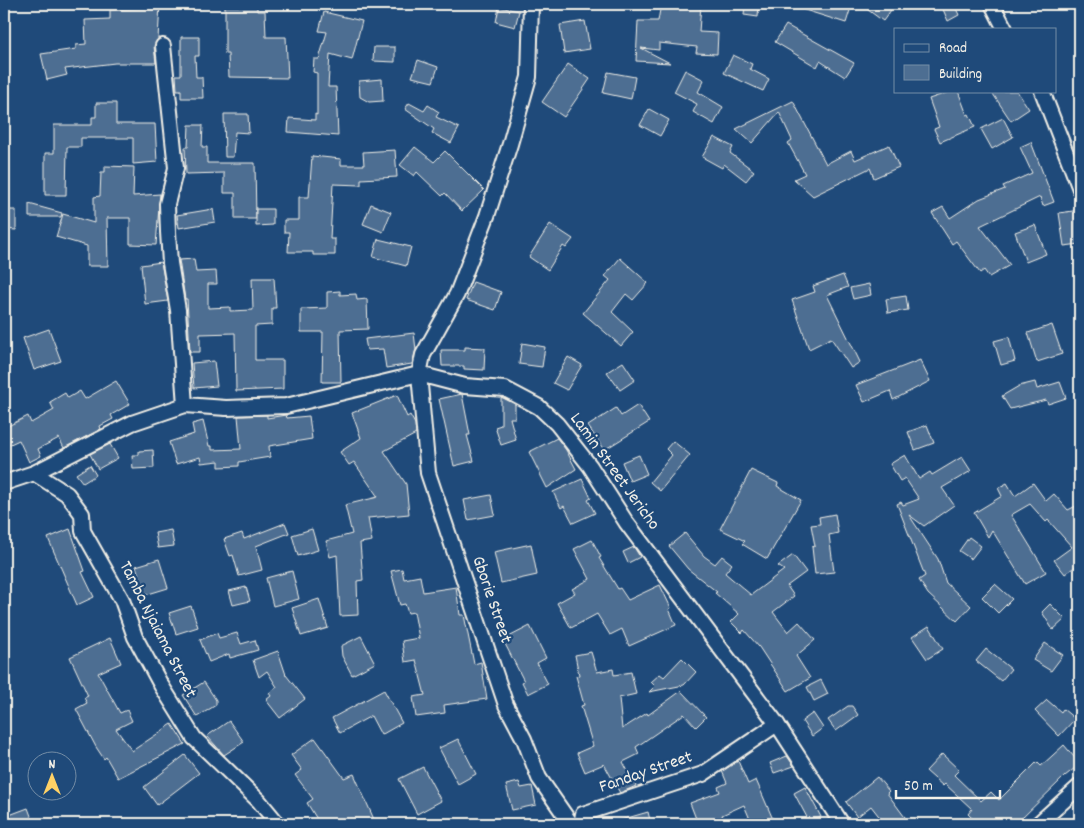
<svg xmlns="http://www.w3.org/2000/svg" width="1084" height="828" font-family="Dekko,sans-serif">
<rect width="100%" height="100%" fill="#1f4a7a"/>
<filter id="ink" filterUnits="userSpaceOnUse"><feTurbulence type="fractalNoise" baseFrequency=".02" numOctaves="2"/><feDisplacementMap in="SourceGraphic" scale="10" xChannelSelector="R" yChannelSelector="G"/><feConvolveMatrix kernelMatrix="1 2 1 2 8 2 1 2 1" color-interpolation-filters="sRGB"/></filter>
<g filter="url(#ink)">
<!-- building -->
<g fill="#4d6e92" stroke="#f4f1e8">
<path d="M 148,4 L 160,4 L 158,39 L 154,46 L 156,63 L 115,63 L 65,69 L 67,75 L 47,80 L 41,54 L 76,49 L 76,45 L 86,44 L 85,20 L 110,19 L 110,10 L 148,8 Z"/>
<path d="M 661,4 L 701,4 L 699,32 L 718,33 L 717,54 L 696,53 L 697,47 L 659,43 L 659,50 L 641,48 L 670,63 L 636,61 L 638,21 L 658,21 Z"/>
<path d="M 745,4 L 759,4 L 758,17 L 744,15 Z"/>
<path d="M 792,4 L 852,4 L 846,23 L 792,6 Z"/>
<path d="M 860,4 L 883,4 L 891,10 L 883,21 Z"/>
<path d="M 948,4 L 954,4 L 959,15 L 948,21 L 942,7 Z"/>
<path d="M 225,6 L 257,6 L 257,11 L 265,11 L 266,37 L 286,37 L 288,78 L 229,77 L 228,54 L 225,54 Z"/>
<path d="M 499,7 L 519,11 L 515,27 L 496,22 Z"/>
<path d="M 324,12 L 362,21 L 352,60 L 330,54 L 328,87 L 336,87 L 338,136 L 288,132 L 289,118 L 315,120 L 315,114 L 317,115 L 317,73 L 313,72 L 314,59 L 319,59 L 327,32 L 319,31 Z"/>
<path d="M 585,21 L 590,49 L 564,53 L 560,25 Z"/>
<path d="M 786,25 L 854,63 L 845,77 L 820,61 L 817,67 L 775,42 Z"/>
<path d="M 181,37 L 199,37 L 199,56 L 195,56 L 196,77 L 202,77 L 203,98 L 181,98 L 181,90 L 177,90 L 176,75 L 181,75 Z"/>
<path d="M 374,47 L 395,47 L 395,62 L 373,61 Z"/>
<path d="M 733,55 L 752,64 L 750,69 L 769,79 L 763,91 L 724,73 Z"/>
<path d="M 418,60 L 438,67 L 433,82 L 412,77 Z"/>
<path d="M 568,64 L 590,79 L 564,117 L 542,102 Z"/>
<path d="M 685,70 L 704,80 L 698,92 L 723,107 L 714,124 L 693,112 L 697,104 L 674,92 Z"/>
<path d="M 608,72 L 635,77 L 631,99 L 603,93 Z"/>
<path d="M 382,79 L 383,101 L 369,102 L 360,97 L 359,81 Z"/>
<path d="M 952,91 L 958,91 L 967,115 L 969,114 L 975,127 L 940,142 L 934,129 L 939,127 L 929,99 Z"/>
<path d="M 991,91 L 1017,91 L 1029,109 L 1011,121 Z"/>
<path d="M 793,101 L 826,164 L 851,151 L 855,160 L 889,145 L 899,167 L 874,178 L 870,168 L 813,196 L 794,179 L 805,174 L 788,143 L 792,140 L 779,112 L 752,143 L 736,129 Z"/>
<path d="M 96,103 L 116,103 L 116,124 L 155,124 L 157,162 L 133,164 L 133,138 L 81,138 L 81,147 L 67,147 L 66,195 L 45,195 L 45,153 L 54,153 L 54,125 L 92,125 L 92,117 L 96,117 Z"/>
<path d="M 409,103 L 424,111 L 428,105 L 439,112 L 436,117 L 459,128 L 451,143 L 432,133 L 434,129 L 405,109 Z"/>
<path d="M 649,109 L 669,120 L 660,136 L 640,125 Z"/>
<path d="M 224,114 L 248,114 L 249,133 L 235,132 L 233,157 L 225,157 Z"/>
<path d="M 1003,118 L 1013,137 L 992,149 L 981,129 Z"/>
<path d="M 189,125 L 203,125 L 202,147 L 207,147 L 207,163 L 255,163 L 256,219 L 235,219 L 235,193 L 224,193 L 224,173 L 186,174 L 185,147 L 188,147 Z"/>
<path d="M 714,137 L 733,147 L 730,153 L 754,171 L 746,181 L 724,164 L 722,168 L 702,157 Z"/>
<path d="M 1031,142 L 1054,202 L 1043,206 L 1040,197 L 980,226 L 1010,265 L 989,277 L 984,270 L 980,273 L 956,241 L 952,244 L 932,213 L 943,207 L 950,218 L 979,199 L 1005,189 L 1003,186 L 1032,173 L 1020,147 Z"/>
<path d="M 415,147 L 434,162 L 445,151 L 484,190 L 462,211 L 445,193 L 442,196 L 417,172 L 414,176 L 400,165 Z"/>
<path d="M 395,150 L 397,177 L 361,179 L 361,185 L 333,184 L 330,239 L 335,239 L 335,255 L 313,255 L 313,252 L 288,252 L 289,232 L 284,232 L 284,220 L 299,220 L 299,197 L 309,197 L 312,156 L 341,159 L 341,165 L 364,165 L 363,152 Z"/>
<path d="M 105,166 L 134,167 L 133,196 L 160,194 L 156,245 L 130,244 L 130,218 L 107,218 L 108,266 L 87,266 L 87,246 L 56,237 L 63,214 L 94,223 L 94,197 L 100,196 L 101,172 L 105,172 Z"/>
<path d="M 29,204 L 62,213 L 61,217 L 29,217 Z"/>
<path d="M 371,204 L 391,212 L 383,232 L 363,224 Z"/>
<path d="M 213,209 L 215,222 L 179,228 L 177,215 Z"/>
<path d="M 256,209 L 273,209 L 273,225 L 256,226 Z"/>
<path d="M 4,210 L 16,210 L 16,230 L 4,229 Z"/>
<path d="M 1080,210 L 1080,244 L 1064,246 L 1059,213 Z"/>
<path d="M 550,224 L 573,239 L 566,248 L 563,246 L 548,270 L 529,257 Z"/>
<path d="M 1035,225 L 1046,254 L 1026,262 L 1015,232 Z"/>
<path d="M 378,239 L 411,247 L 406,266 L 373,257 Z"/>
<path d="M 620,258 L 648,283 L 633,300 L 626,294 L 612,312 L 633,332 L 621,346 L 583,313 L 610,280 L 605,276 Z"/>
<path d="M 194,259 L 196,272 L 216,271 L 217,284 L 208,284 L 208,308 L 230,307 L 230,311 L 253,310 L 252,278 L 274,278 L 276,308 L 272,308 L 272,325 L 255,326 L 255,360 L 283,360 L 283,389 L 236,391 L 235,333 L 200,334 L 200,352 L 190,352 L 187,299 L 185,299 L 179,260 Z"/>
<path d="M 161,262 L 168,301 L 145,304 L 141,265 Z"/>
<path d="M 843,275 L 848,287 L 827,295 L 860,362 L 851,368 L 831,338 L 809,349 L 792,300 L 815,292 L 813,286 Z"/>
<path d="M 473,282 L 501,292 L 495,310 L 466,300 Z"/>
<path d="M 869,284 L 871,295 L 853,299 L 850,288 Z"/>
<path d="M 340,291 L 340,295 L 356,294 L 357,300 L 367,299 L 368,329 L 340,330 L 341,382 L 322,382 L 323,332 L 301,332 L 301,309 L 327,308 L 327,292 Z"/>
<path d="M 906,296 L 908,310 L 888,313 L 886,299 Z"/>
<path d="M 1052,325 L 1062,354 L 1037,362 L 1028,333 Z"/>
<path d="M 49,329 L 61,361 L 34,370 L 23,338 Z"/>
<path d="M 414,333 L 416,350 L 412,364 L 386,368 L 383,349 L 367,350 L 365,339 Z"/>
<path d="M 1009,337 L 1015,361 L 1001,365 L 994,341 Z"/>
<path d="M 522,343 L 545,347 L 542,367 L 519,364 Z"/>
<path d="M 465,347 L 485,348 L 484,370 L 464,369 L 464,366 L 442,366 L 441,350 L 465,350 Z"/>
<path d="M 568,357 L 582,365 L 567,390 L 553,383 Z"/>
<path d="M 920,360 L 930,381 L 893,400 L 890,391 L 864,402 L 856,385 Z"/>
<path d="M 214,361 L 217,386 L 194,388 L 192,363 Z"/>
<path d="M 623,362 L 635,380 L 620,390 L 607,372 Z"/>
<path d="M 116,381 L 130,404 L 111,415 L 113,419 L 100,426 L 101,429 L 64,448 L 59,438 L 38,449 L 41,456 L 29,462 L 19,440 L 4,447 L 4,428 L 28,416 L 31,423 L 54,410 L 50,402 L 65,393 L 68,398 L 80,391 L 85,399 Z"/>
<path d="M 1035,382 L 1037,389 L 1060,382 L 1066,398 L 1048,404 L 1046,400 L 1010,409 L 1002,396 L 1019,386 Z"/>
<path d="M 462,394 L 470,435 L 467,435 L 474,461 L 454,466 L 439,399 Z"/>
<path d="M 397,395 L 407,417 L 410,415 L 415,424 L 416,434 L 384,451 L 406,484 L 409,514 L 368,518 L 372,541 L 360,543 L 363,580 L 357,581 L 358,615 L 340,616 L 337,555 L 330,557 L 326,541 L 352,534 L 345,505 L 378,497 L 354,462 L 349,465 L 340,452 L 361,438 L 352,413 Z"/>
<path d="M 501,397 L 515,404 L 515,418 L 510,418 L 516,440 L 501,445 L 495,427 L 501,425 Z"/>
<path d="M 638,405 L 649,422 L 604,450 L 588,426 L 616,408 L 621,416 Z"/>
<path d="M 267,415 L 267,418 L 286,415 L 287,418 L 309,416 L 312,439 L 269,446 L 270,457 L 239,462 L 239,466 L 219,467 L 219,461 L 201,463 L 200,457 L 176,464 L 169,442 L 194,434 L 192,424 L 203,421 L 209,446 L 212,446 L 212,450 L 241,449 L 238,416 Z"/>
<path d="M 927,425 L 934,443 L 915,450 L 908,432 Z"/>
<path d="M 557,438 L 566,450 L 576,469 L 547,488 L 529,452 Z"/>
<path d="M 673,441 L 690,455 L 660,491 L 650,482 L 672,455 L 666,449 Z"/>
<path d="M 110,444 L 118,458 L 98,469 L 90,454 Z"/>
<path d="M 153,450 L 154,468 L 133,469 L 132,455 L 139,455 L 139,451 Z"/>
<path d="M 639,455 L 647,474 L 630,481 L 622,462 Z"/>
<path d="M 905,455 L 919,479 L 930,472 L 932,475 L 962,457 L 971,471 L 942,488 L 954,505 L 924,526 L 909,515 L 938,559 L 946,583 L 971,606 L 957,621 L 928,594 L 919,580 L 925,576 L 897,504 L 901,502 L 903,505 L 919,499 L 905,478 L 900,481 L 890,464 Z"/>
<path d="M 90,465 L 96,475 L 83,483 L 76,474 Z"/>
<path d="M 751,470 L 778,483 L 777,486 L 801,500 L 767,559 L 742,544 L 745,541 L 720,529 Z"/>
<path d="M 582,479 L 591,498 L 588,500 L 595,513 L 573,523 L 564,506 L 561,508 L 553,492 Z"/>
<path d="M 1007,483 L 1015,496 L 1033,483 L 1046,501 L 1054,494 L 1068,510 L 1080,504 L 1080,563 L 1065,574 L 1054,560 L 1072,547 L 1048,520 L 1046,522 L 1030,504 L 1011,515 L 1046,572 L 1025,584 L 992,530 L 988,537 L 974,513 L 1002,496 L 998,488 Z"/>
<path d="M 491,495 L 495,515 L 468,520 L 464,500 Z"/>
<path d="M 835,514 L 838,533 L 829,535 L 834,572 L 815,574 L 812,547 L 815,546 L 811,525 L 820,524 L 819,517 Z"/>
<path d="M 285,523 L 289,533 L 256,546 L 262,570 L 239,576 L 233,555 L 230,556 L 224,539 L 242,533 L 244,539 Z"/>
<path d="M 70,529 L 85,571 L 82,572 L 94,597 L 77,605 L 48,538 Z"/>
<path d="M 312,529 L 318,550 L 298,556 L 292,535 Z"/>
<path d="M 171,530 L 174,546 L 158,548 L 155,533 Z"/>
<path d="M 685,533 L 704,556 L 715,564 L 722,556 L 732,564 L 725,573 L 751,595 L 784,570 L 778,566 L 793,555 L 806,572 L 787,586 L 794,596 L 773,612 L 788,632 L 799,622 L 815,640 L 796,656 L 810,678 L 788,691 L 759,647 L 744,630 L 742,633 L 731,622 L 739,614 L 715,593 L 717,592 L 688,569 L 669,546 Z"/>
<path d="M 969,537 L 981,546 L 971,559 L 959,551 Z"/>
<path d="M 592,540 L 601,557 L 599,558 L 618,589 L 620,588 L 628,600 L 660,585 L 671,608 L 669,609 L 676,625 L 629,646 L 622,629 L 610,635 L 597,614 L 571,628 L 557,603 L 575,593 L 572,589 L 590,579 L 574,549 Z"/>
<path d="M 531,544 L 537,575 L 501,583 L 494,552 Z"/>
<path d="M 634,547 L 640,557 L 628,563 L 623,552 Z"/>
<path d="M 159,559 L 168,588 L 145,595 L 136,566 Z"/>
<path d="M 402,569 L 404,579 L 420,576 L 423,592 L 456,587 L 460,615 L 464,615 L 474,664 L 481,662 L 487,699 L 444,705 L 445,713 L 416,717 L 413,697 L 425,695 L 416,660 L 405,662 L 402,641 L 419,638 L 414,612 L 408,613 L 405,604 L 400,605 L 391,571 Z"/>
<path d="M 292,571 L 299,599 L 273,606 L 266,578 Z"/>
<path d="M 995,584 L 1012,599 L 998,613 L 982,597 Z"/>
<path d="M 246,587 L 250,601 L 233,605 L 229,591 Z"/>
<path d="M 319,599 L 328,628 L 301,636 L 292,608 Z"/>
<path d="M 1050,604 L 1065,619 L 1053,630 L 1042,612 Z"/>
<path d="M 191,606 L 198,627 L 176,634 L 169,613 Z"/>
<path d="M 530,626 L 546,658 L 537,663 L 548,684 L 528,694 L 522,682 L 524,681 L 503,640 Z"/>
<path d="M 929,626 L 943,649 L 927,659 L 912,637 Z"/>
<path d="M 217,633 L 219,638 L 237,633 L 241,644 L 255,640 L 258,650 L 230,658 L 229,654 L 209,662 L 200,640 Z"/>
<path d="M 361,636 L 375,663 L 352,675 L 342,656 L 341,646 Z"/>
<path d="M 110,638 L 121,663 L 98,673 L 120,713 L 127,710 L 132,721 L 116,729 L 132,751 L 172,724 L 185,744 L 118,778 L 106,757 L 104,759 L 96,747 L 76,709 L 87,703 L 84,698 L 88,696 L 70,657 Z"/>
<path d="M 1045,643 L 1063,655 L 1051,671 L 1033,660 Z"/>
<path d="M 986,649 L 1011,669 L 1001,681 L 976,661 Z"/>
<path d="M 278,651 L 286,675 L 305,699 L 280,718 L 266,700 L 271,696 L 269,693 L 277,687 L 267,671 L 259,677 L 253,660 Z"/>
<path d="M 591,652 L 597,672 L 613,669 L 614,675 L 631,672 L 636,694 L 619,698 L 622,729 L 647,713 L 648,715 L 681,691 L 706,717 L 696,727 L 684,714 L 636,747 L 639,754 L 623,762 L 636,786 L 620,793 L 604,764 L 585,772 L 577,753 L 593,746 L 581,706 L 584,705 L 576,676 L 579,675 L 575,655 Z"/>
<path d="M 682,658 L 696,672 L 684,685 L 649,692 L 655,686 L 651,682 L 660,674 L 664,677 Z"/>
<path d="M 821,680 L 828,694 L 814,701 L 807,687 Z"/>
<path d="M 204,682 L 216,700 L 216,705 L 197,717 L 183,695 Z"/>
<path d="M 384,690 L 402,723 L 381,735 L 371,716 L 340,733 L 332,718 Z"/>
<path d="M 1047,700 L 1061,712 L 1063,709 L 1075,719 L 1059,736 L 1035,711 Z"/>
<path d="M 848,706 L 852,706 L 858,715 L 836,731 L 828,720 Z"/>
<path d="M 813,713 L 823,728 L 812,736 L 802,721 Z"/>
<path d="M 229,721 L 244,742 L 224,755 L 207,736 Z"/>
<path d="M 315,738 L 344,778 L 354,774 L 376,824 L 320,824 L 307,803 L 313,799 L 295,775 L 302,770 L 291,755 Z"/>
<path d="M 458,739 L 476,774 L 458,784 L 439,748 Z"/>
<path d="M 1064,745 L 1080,764 L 1065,776 L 1016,824 L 978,824 L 968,814 L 972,809 L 945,784 L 943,786 L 926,771 L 942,754 L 959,770 L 954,775 L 981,801 L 991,792 L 999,800 L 1037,762 L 1041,766 Z"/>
<path d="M 185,755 L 199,773 L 157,805 L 144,787 Z"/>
<path d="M 787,756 L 794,766 L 774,773 L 770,763 Z"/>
<path d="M 738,761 L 748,784 L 756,780 L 775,824 L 752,824 L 744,805 L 722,815 L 723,818 L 707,824 L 698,824 L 690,803 L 720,792 L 718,787 L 727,783 L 722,771 Z"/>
<path d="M 423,767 L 441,801 L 417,814 L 399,779 Z"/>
<path d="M 877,777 L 889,791 L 887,793 L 910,824 L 885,824 L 871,806 L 857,817 L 846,802 Z"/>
<path d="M 519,782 L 521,788 L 532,786 L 536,805 L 512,810 L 506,785 Z"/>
<path d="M 805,787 L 821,817 L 810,823 L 794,793 Z"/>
<path d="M 28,808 L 34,824 L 4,824 L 4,817 Z"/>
<path d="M 648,812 L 651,824 L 618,824 L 617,821 Z"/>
</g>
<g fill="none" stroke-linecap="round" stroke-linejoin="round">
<defs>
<g id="minor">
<path d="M 531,4 L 529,77 L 510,144 L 487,216 L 457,294 L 423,355 L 419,374 L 428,473 L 506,705 L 524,739 L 539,778 L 571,824"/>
<path d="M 992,4 L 1005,29"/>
<path d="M 163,46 L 176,168 L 167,204 L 168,232 L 170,263 L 178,310 L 185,405"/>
<path d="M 1042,91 L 1080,189"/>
<path d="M 34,473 L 67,494 L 82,514 L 83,531 L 122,600 L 135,637 L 161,685 L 194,738 L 259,801 L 278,824"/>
<path d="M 4,483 L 34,473 L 132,423 L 185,405 L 226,408 L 286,406 L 419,374 L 465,386 L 505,389 L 539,407 L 557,424 L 590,466 L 626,522 L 777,724 L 842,824"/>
<path d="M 581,824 L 583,814 L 703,774 L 777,724"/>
<path d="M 1038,824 L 1080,786"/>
</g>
</defs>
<!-- minor casing -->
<use href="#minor" stroke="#f4f1e8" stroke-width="18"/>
<!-- minor -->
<use href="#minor" stroke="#1f4a7a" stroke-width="14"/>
</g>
</g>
<g text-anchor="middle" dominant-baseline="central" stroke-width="4.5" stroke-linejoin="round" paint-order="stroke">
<!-- street labels -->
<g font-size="18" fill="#f4f1e8" stroke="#1f4a7a">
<text transform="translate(614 472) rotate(54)">Lamin Street Jericho</text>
<text transform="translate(491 600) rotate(71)">Gborie Street</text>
<text transform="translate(157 630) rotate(63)">Tamba Njaiama Street</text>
<text transform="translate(646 773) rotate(-19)">Fanday Street</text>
</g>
</g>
<!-- margin -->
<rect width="1084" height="828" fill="none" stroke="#1f4a7a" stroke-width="20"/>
<rect x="10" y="10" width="1064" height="808" fill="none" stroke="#f4f1e8" stroke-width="2" filter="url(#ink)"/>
<!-- legend -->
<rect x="894" y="28" width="162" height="65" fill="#1f4a7a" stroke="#748da6"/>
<rect x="904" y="44" width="25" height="8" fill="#1f4a7a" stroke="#748da6"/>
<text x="939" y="52" font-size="15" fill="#f4f1e8">Road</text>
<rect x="904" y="65" width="25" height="15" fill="#4d6e92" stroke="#748da6"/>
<text x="939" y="78" font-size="15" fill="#f4f1e8">Building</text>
<!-- north arrow -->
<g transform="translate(52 776)"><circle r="24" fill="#1f4a7a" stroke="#748da6"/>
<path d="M0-4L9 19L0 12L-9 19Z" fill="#ffd166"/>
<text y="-8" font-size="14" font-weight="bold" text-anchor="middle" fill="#f4f1e8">N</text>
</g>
<!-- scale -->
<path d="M896 790v8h104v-8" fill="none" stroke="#f4f1e8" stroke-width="2.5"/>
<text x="904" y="790" font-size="15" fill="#f4f1e8" stroke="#1f4a7a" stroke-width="4" paint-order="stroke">50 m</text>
</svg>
